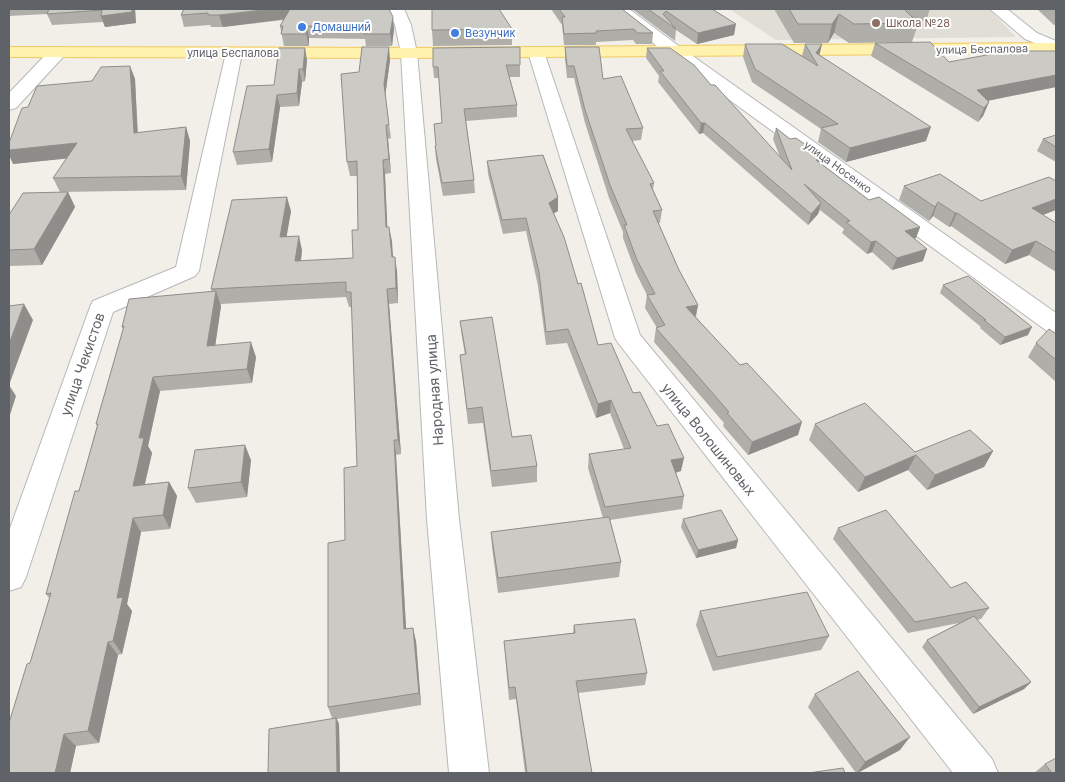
<svg xmlns="http://www.w3.org/2000/svg" width="1065" height="782" font-family="Inter,sans-serif">
<rect width="100%" height="100%" fill="#f1efe8"/>
<!-- education -->
<path fill="#e1ded6" d="M 729,9 L 989,9 L 1016,37 L 776,40 Z"/>
<g fill="none" stroke-linecap="round" stroke-linejoin="round">
<defs>
<g id="minor">
<path d="M 388,9 L 404,9 L 411,25 L 417,53 L 459,519 L 489,773 L 449,773 L 427,519 L 401,53 L 395,25 Z"/>
<path d="M 611,9 L 629,9 L 680,47 L 1056,313 L 1056,333 L 1047,331 L 668,55 Z"/>
<path d="M 990,9 L 1007,9 L 1037,33 L 1056,41 L 1056,52 L 1025,39 Z"/>
<path d="M 58,47 L 64,48 L 66,52 L 64,56 L 16,108 L 9,110 L 9,93 L 52,48 Z"/>
<path d="M 536,47 L 542,48 L 544,52 L 640,335 L 992,759 L 998,773 L 953,773 L 619,344 L 615,338 L 528,52 L 530,48 Z"/>
<path d="M 234,48 L 240,49 L 242,53 L 199,271 L 195,276 L 113,312 L 26,577 L 21,587 L 9,591 L 9,531 L 90,307 L 93,301 L 176,267 L 226,53 L 228,49 Z"/>
</g>
<path id="major" d="M 1056,43 L 1056,53 L 409,58 L 9,57 L 9,47 L 409,48 Z"/>
</defs>
<!-- minor casing -->
<use href="#minor" stroke="#b5b8bc" stroke-width="2"/>
<!-- major casing -->
<use href="#major" stroke="#f2c960" stroke-width="2"/>
<!-- minor -->
<use href="#minor" fill="#fff" fill-rule="evenodd"/>
<!-- major -->
<use href="#major" fill="#fff2af" fill-rule="evenodd"/>
</g>
<!-- wall -->
<g fill="#afaea9">
<path d="M 9,9 L 135,9 L 136,23 L 105,27 L 103,22 L 52,25 L 47,14 L 9,16 Z"/>
<path d="M 184,9 L 394,29 L 392,46 L 366,46 L 365,39 L 309,38 L 309,46 L 284,46 L 280,26 L 283,20 L 223,27 L 211,27 L 210,25 L 184,27 L 181,15 Z"/>
<path d="M 551,9 L 622,9 L 653,33 L 652,44 L 636,44 L 633,40 L 596,42 L 596,45 L 564,45 L 562,25 Z"/>
<path d="M 632,9 L 712,9 L 734,35 L 697,44 L 676,30 L 675,41 Z"/>
<path d="M 774,9 L 930,9 L 924,27 L 917,27 L 912,42 L 849,43 L 834,33 L 828,43 L 794,43 Z"/>
<path d="M 1037,9 L 1056,9 L 1056,25 L 1054,25 Z"/>
<path d="M 512,29 L 512,45 L 433,46 L 432,30 Z"/>
<path d="M 875,43 L 949,62 L 1056,51 L 1056,87 L 988,101 L 989,102 L 983,116 L 978,122 L 871,56 Z"/>
<path d="M 745,44 L 802,56 L 805,44 L 822,44 L 819,55 L 926,141 L 846,162 L 818,142 L 821,129 L 752,82 L 743,57 Z"/>
<path d="M 520,47 L 520,77 L 509,77 L 517,105 L 517,117 L 466,121 L 474,180 L 475,193 L 443,196 L 436,159 L 435,146 L 436,146 L 442,123 L 439,78 L 434,78 L 433,67 Z"/>
<path d="M 565,47 L 603,79 L 643,128 L 641,140 L 632,141 L 654,183 L 653,190 L 662,210 L 660,223 L 658,223 L 679,270 L 698,305 L 696,317 L 798,435 L 748,455 L 723,426 L 724,423 L 654,342 L 656,328 L 657,328 L 645,308 L 647,295 L 636,273 L 623,238 L 623,232 L 609,198 L 585,123 L 574,78 L 567,78 L 565,59 Z"/>
<path d="M 647,48 L 711,85 L 780,157 L 773,139 L 776,128 L 790,139 L 824,158 L 822,164 L 869,200 L 920,227 L 916,238 L 914,238 L 923,261 L 892,270 L 872,252 L 867,254 L 842,233 L 844,229 L 820,210 L 818,214 L 808,225 L 703,133 L 699,134 L 658,82 L 659,76 L 646,58 Z"/>
<path d="M 307,60 L 305,81 L 302,82 L 299,106 L 280,107 L 272,162 L 237,165 L 233,152 L 274,85 Z"/>
<path d="M 390,60 L 385,97 L 391,138 L 388,139 L 391,173 L 385,174 L 387,227 L 389,227 L 393,257 L 397,271 L 398,303 L 389,304 L 401,454 L 396,455 L 406,629 L 416,641 L 421,705 L 337,719 L 339,724 L 340,773 L 268,773 L 332,718 L 328,707 L 345,540 L 357,466 L 352,307 L 349,307 L 346,297 L 220,304 L 221,306 L 215,345 L 256,357 L 252,383 L 160,391 L 148,446 L 152,453 L 145,484 L 169,482 L 177,496 L 170,529 L 141,532 L 127,604 L 132,611 L 122,654 L 118,655 L 99,743 L 76,746 L 70,773 L 9,773 L 30,663 L 50,599 L 46,594 L 79,491 L 97,426 L 96,424 L 123,329 L 122,327 L 212,292 L 211,289 L 291,211 L 286,237 L 302,250 L 301,261 L 353,258 L 358,230 L 357,176 L 350,176 L 347,162 L 359,72 Z"/>
<path d="M 130,66 L 135,79 L 138,133 L 186,127 L 190,141 L 186,190 L 60,192 L 53,178 L 67,158 L 13,164 L 92,81 Z"/>
<path d="M 1056,135 L 1056,162 L 1037,151 L 1043,139 Z"/>
<path d="M 487,161 L 558,197 L 558,211 L 554,213 L 598,345 L 657,426 L 681,471 L 676,473 L 684,496 L 682,509 L 610,520 L 621,562 L 619,577 L 498,593 L 492,547 L 491,532 L 603,518 L 588,468 L 589,454 L 624,449 L 610,413 L 596,418 L 567,343 L 546,345 L 538,286 L 526,231 L 503,234 L 488,174 Z"/>
<path d="M 904,186 L 981,201 L 1043,215 L 1056,223 L 1056,272 L 1029,255 L 1005,264 L 951,226 L 949,227 L 933,216 L 929,221 L 899,200 Z"/>
<path d="M 68,192 L 75,207 L 42,265 L 9,266 L 9,215 Z"/>
<path d="M 943,285 L 1028,335 L 1000,345 L 980,328 L 981,327 L 940,293 Z"/>
<path d="M 460,321 L 512,437 L 537,466 L 537,482 L 492,487 L 483,423 L 468,424 L 460,355 L 465,355 L 462,337 Z"/>
<path d="M 1056,334 L 1056,382 L 1028,357 L 1036,343 Z"/>
<path d="M 815,424 L 915,452 L 993,451 L 984,467 L 927,490 L 908,470 L 858,492 L 809,440 Z"/>
<path d="M 251,460 L 247,497 L 196,503 L 188,488 Z"/>
<path d="M 683,519 L 738,540 L 736,548 L 696,558 L 681,527 Z"/>
<path d="M 838,528 L 989,608 L 981,619 L 977,620 L 1031,682 L 1024,689 L 973,714 L 922,647 L 927,640 L 959,623 L 908,633 L 833,539 Z"/>
<path d="M 700,611 L 829,636 L 821,650 L 713,671 L 696,625 Z"/>
<path d="M 574,625 L 647,673 L 645,685 L 578,693 L 592,773 L 525,773 L 516,699 L 509,700 L 504,641 L 573,633 Z"/>
<path d="M 815,694 L 900,750 L 858,773 L 856,773 L 808,707 Z"/>
<path d="M 1045,764 L 1056,773 L 1034,773 Z"/>
</g>
<!-- shaded-wall -->
<g fill="#8f8d8a">
<path d="M 132,9 L 135,9 L 136,23 L 105,27 L 101,16 Z"/>
<path d="M 271,9 L 291,9 L 293,18 L 223,27 L 219,15 Z"/>
<path d="M 839,14 L 834,33 L 828,43 L 832,24 Z"/>
<path d="M 393,17 L 394,29 L 392,46 L 390,34 Z"/>
<path d="M 736,24 L 734,35 L 697,44 L 698,33 Z"/>
<path d="M 307,26 L 309,38 L 309,46 L 306,34 Z"/>
<path d="M 822,44 L 819,57 L 816,53 Z"/>
<path d="M 389,47 L 390,60 L 385,97 L 384,84 Z"/>
<path d="M 305,48 L 307,60 L 305,81 L 303,69 Z"/>
<path d="M 130,66 L 135,79 L 138,146 L 134,133 Z"/>
<path d="M 299,69 L 302,82 L 299,106 L 297,93 Z"/>
<path d="M 1056,75 L 1056,87 L 976,103 L 977,90 Z"/>
<path d="M 277,95 L 280,107 L 272,162 L 269,149 Z"/>
<path d="M 989,102 L 983,116 L 978,122 L 984,108 Z"/>
<path d="M 701,123 L 705,123 L 703,133 L 699,134 Z"/>
<path d="M 386,125 L 388,139 L 391,173 L 389,159 Z"/>
<path d="M 186,127 L 190,141 L 186,190 L 181,176 Z"/>
<path d="M 931,127 L 926,141 L 846,162 L 850,148 Z"/>
<path d="M 77,143 L 82,157 L 13,164 L 9,155 L 9,150 Z"/>
<path d="M 824,158 L 821,169 L 816,160 Z"/>
<path d="M 383,160 L 385,174 L 388,242 L 386,227 Z"/>
<path d="M 68,192 L 75,207 L 42,265 L 34,249 Z"/>
<path d="M 287,197 L 291,211 L 284,252 L 280,237 Z"/>
<path d="M 558,197 L 558,211 L 549,216 L 549,203 Z"/>
<path d="M 1056,199 L 1056,210 L 1025,222 L 1032,208 Z"/>
<path d="M 938,202 L 933,216 L 929,221 L 935,207 Z"/>
<path d="M 821,203 L 818,214 L 808,225 L 811,214 Z"/>
<path d="M 955,213 L 957,213 L 951,226 L 949,227 Z"/>
<path d="M 389,227 L 392,241 L 394,272 L 392,257 Z"/>
<path d="M 920,227 L 916,238 L 901,243 L 905,231 Z"/>
<path d="M 299,236 L 302,250 L 299,276 L 295,261 Z"/>
<path d="M 876,241 L 872,252 L 867,254 L 871,242 Z"/>
<path d="M 1036,241 L 1029,255 L 1005,264 L 1012,250 Z"/>
<path d="M 927,249 L 923,261 L 892,270 L 897,258 Z"/>
<path d="M 395,257 L 397,271 L 398,303 L 396,288 Z"/>
<path d="M 387,289 L 389,304 L 401,454 L 398,440 Z"/>
<path d="M 216,291 L 221,306 L 213,361 L 207,346 Z"/>
<path d="M 24,304 L 33,320 L 9,385 L 16,396 L 9,418 L 9,344 Z"/>
<path d="M 698,305 L 695,318 L 686,307 Z"/>
<path d="M 1032,327 L 1028,335 L 1000,345 L 1005,337 Z"/>
<path d="M 251,342 L 256,357 L 252,383 L 247,369 Z"/>
<path d="M 153,377 L 160,391 L 148,446 L 152,453 L 141,500 L 133,486 L 139,438 Z"/>
<path d="M 611,400 L 610,413 L 596,418 L 598,404 Z"/>
<path d="M 802,422 L 798,435 L 748,455 L 752,442 Z"/>
<path d="M 394,440 L 396,455 L 407,643 L 404,629 Z"/>
<path d="M 245,445 L 251,460 L 247,497 L 241,482 Z"/>
<path d="M 993,451 L 984,467 L 927,490 L 935,475 Z"/>
<path d="M 916,455 L 908,470 L 858,492 L 865,477 Z"/>
<path d="M 684,458 L 681,471 L 668,474 L 671,460 Z"/>
<path d="M 169,482 L 177,496 L 170,529 L 163,515 Z"/>
<path d="M 133,518 L 141,532 L 127,604 L 132,611 L 122,654 L 113,641 L 117,598 Z"/>
<path d="M 738,540 L 736,548 L 696,558 L 698,550 Z"/>
<path d="M 413,628 L 416,641 L 421,705 L 419,693 Z"/>
<path d="M 108,642 L 118,655 L 99,743 L 88,731 Z"/>
<path d="M 1031,682 L 1024,689 L 973,714 L 979,707 Z"/>
<path d="M 336,718 L 339,724 L 340,773 L 337,773 Z"/>
<path d="M 64,734 L 76,746 L 70,773 L 55,773 Z"/>
<path d="M 910,737 L 900,750 L 857,773 L 865,762 Z"/>
</g>
<!-- building -->
<g fill="#cccac5" stroke="#8f8d8a">
<path d="M 49,9 L 132,9 L 132,12 L 101,16 L 102,10 L 47,14 Z"/>
<path d="M 184,9 L 271,9 L 219,15 L 208,15 L 208,13 L 181,15 Z"/>
<path d="M 290,9 L 389,9 L 393,17 L 390,34 L 364,34 L 365,26 L 307,26 L 306,34 L 281,34 L 283,26 L 280,26 Z"/>
<path d="M 432,9 L 499,9 L 512,29 L 432,30 Z"/>
<path d="M 559,9 L 622,9 L 653,33 L 637,33 L 634,29 L 596,31 L 597,33 L 564,34 L 562,17 L 565,17 Z"/>
<path d="M 648,9 L 712,9 L 736,24 L 698,33 L 666,11 L 663,14 L 676,29 Z"/>
<path d="M 789,9 L 904,9 L 918,23 L 854,24 L 839,14 L 832,24 L 798,24 Z"/>
<path d="M 930,42 L 949,62 L 1008,51 L 1056,51 L 1056,75 L 977,90 L 989,102 L 984,108 L 875,43 Z"/>
<path d="M 745,44 L 782,44 L 818,66 L 805,44 L 822,44 L 816,53 L 931,127 L 850,148 L 821,128 L 838,124 L 755,69 Z"/>
<path d="M 362,47 L 389,47 L 384,84 L 389,125 L 386,125 L 389,159 L 383,160 L 386,227 L 389,227 L 392,257 L 395,257 L 396,288 L 387,289 L 398,440 L 394,440 L 404,629 L 413,628 L 419,693 L 328,707 L 328,543 L 345,540 L 344,468 L 357,466 L 351,292 L 346,292 L 346,282 L 211,289 L 232,200 L 287,197 L 280,237 L 299,236 L 295,261 L 353,258 L 352,230 L 358,230 L 357,161 L 347,162 L 341,74 L 359,72 Z"/>
<path d="M 520,47 L 520,65 L 506,65 L 517,105 L 464,109 L 474,180 L 442,183 L 435,146 L 436,146 L 434,124 L 442,123 L 438,67 L 433,67 L 433,48 Z"/>
<path d="M 565,47 L 599,47 L 603,79 L 621,76 L 643,128 L 626,129 L 654,183 L 650,184 L 662,210 L 653,211 L 679,270 L 698,305 L 686,307 L 740,365 L 747,363 L 802,422 L 752,442 L 727,413 L 729,412 L 656,328 L 665,325 L 647,295 L 655,294 L 637,260 L 624,225 L 627,225 L 610,185 L 585,110 L 574,66 L 567,66 Z"/>
<path d="M 279,48 L 305,48 L 303,69 L 299,69 L 297,93 L 277,95 L 269,149 L 233,152 L 247,86 L 274,85 Z"/>
<path d="M 647,48 L 670,48 L 694,65 L 711,85 L 715,85 L 792,170 L 776,128 L 790,139 L 796,138 L 824,158 L 816,160 L 869,200 L 879,197 L 920,227 L 905,231 L 927,249 L 897,258 L 876,241 L 871,242 L 846,222 L 850,221 L 804,184 L 821,203 L 811,214 L 705,123 L 701,123 L 660,71 L 664,71 Z"/>
<path d="M 130,66 L 134,133 L 186,127 L 181,176 L 53,178 L 77,143 L 9,150 L 9,143 L 22,108 L 28,107 L 37,86 L 92,81 L 101,67 Z"/>
<path d="M 1056,135 L 1056,147 L 1043,139 Z"/>
<path d="M 543,155 L 558,197 L 549,203 L 564,237 L 578,284 L 581,283 L 598,345 L 611,343 L 633,393 L 640,392 L 657,426 L 668,424 L 684,458 L 671,460 L 684,496 L 605,507 L 589,454 L 631,448 L 611,400 L 598,404 L 568,329 L 546,332 L 539,272 L 526,218 L 502,220 L 487,161 Z"/>
<path d="M 940,174 L 981,201 L 1049,177 L 1056,181 L 1056,199 L 1032,208 L 1056,223 L 1056,253 L 1036,241 L 1012,250 L 957,213 L 955,213 L 938,202 L 935,207 L 904,186 Z"/>
<path d="M 68,192 L 34,249 L 9,250 L 9,215 L 23,193 Z"/>
<path d="M 968,276 L 1032,327 L 1005,337 L 984,320 L 986,320 L 943,285 Z"/>
<path d="M 216,291 L 207,346 L 251,342 L 247,369 L 153,377 L 139,438 L 144,438 L 133,486 L 169,482 L 163,515 L 133,518 L 117,598 L 123,597 L 113,641 L 108,642 L 88,731 L 64,734 L 55,773 L 9,773 L 9,723 L 27,664 L 30,663 L 51,593 L 46,594 L 75,491 L 79,491 L 98,424 L 96,424 L 124,326 L 122,327 L 129,299 Z"/>
<path d="M 24,304 L 9,344 L 9,306 Z"/>
<path d="M 492,317 L 512,437 L 531,435 L 537,466 L 491,471 L 482,407 L 467,409 L 460,355 L 466,354 L 460,321 Z"/>
<path d="M 1049,329 L 1056,334 L 1056,360 L 1036,343 Z"/>
<path d="M 865,403 L 915,452 L 970,430 L 993,451 L 935,475 L 916,455 L 865,477 L 815,424 Z"/>
<path d="M 245,445 L 241,482 L 188,488 L 195,450 Z"/>
<path d="M 721,510 L 738,540 L 698,550 L 683,519 Z"/>
<path d="M 886,510 L 951,588 L 966,582 L 989,608 L 915,622 L 838,528 Z"/>
<path d="M 609,517 L 621,562 L 498,578 L 491,532 Z"/>
<path d="M 807,592 L 829,636 L 717,657 L 700,611 Z"/>
<path d="M 974,616 L 1031,682 L 979,707 L 927,640 Z"/>
<path d="M 635,619 L 647,673 L 576,681 L 592,773 L 527,773 L 515,687 L 509,688 L 504,641 L 575,633 L 574,625 Z"/>
<path d="M 858,671 L 910,737 L 865,762 L 815,694 Z"/>
<path d="M 336,718 L 337,773 L 268,773 L 269,729 Z"/>
<path d="M 1056,758 L 1056,773 L 1052,773 L 1045,764 Z"/>
<path d="M 843,768 L 845,773 L 808,773 Z"/>
</g>
<!-- markers -->
<circle fill="#8d6e63" stroke="#fff" stroke-width="2" cx="876" cy="23" r="5"/>
<g fill="#3f7fe0" stroke="#fff" stroke-width="2">
<circle cx="302" cy="27" r="5"/>
<circle cx="455" cy="33" r="5"/>
</g>
<g text-anchor="middle" dominant-baseline="central" stroke-width="4" stroke-linejoin="round" paint-order="stroke">
<!-- far-education labels -->
<g font-size="11" fill="#785e54" stroke="#fff" text-anchor="start">
<text x="886" y="23">Школа №28</text>
</g>
<!-- far-shop labels -->
<g font-size="11" fill="#366cbe" stroke="#fff" text-anchor="start">
<text x="312" y="27">Домашний</text>
<text x="465" y="33">Везунчик</text>
</g>
<!-- far-street labels -->
<g font-size="11" fill="#5f6368" stroke="#fff">
<text transform="translate(982 49) rotate(-1)">улица Беспалова</text>
<text x="233" y="53">улица Беспалова</text>
<text transform="translate(838 167) rotate(36)">улица Носенко</text>
</g>
<!-- street labels -->
<g font-size="14" fill="#5f6368" stroke="#fff">
<text transform="translate(82 364) rotate(-71)">улица Чекистов</text>
<text transform="translate(434 390) rotate(-94)">Народная улица</text>
<text transform="translate(709 439) rotate(51)">улица Волошиновых</text>
</g>
</g>
<!-- border -->
<rect width="1065" height="782" fill="none" stroke="#5f6368" stroke-width="20"/>
</svg>
